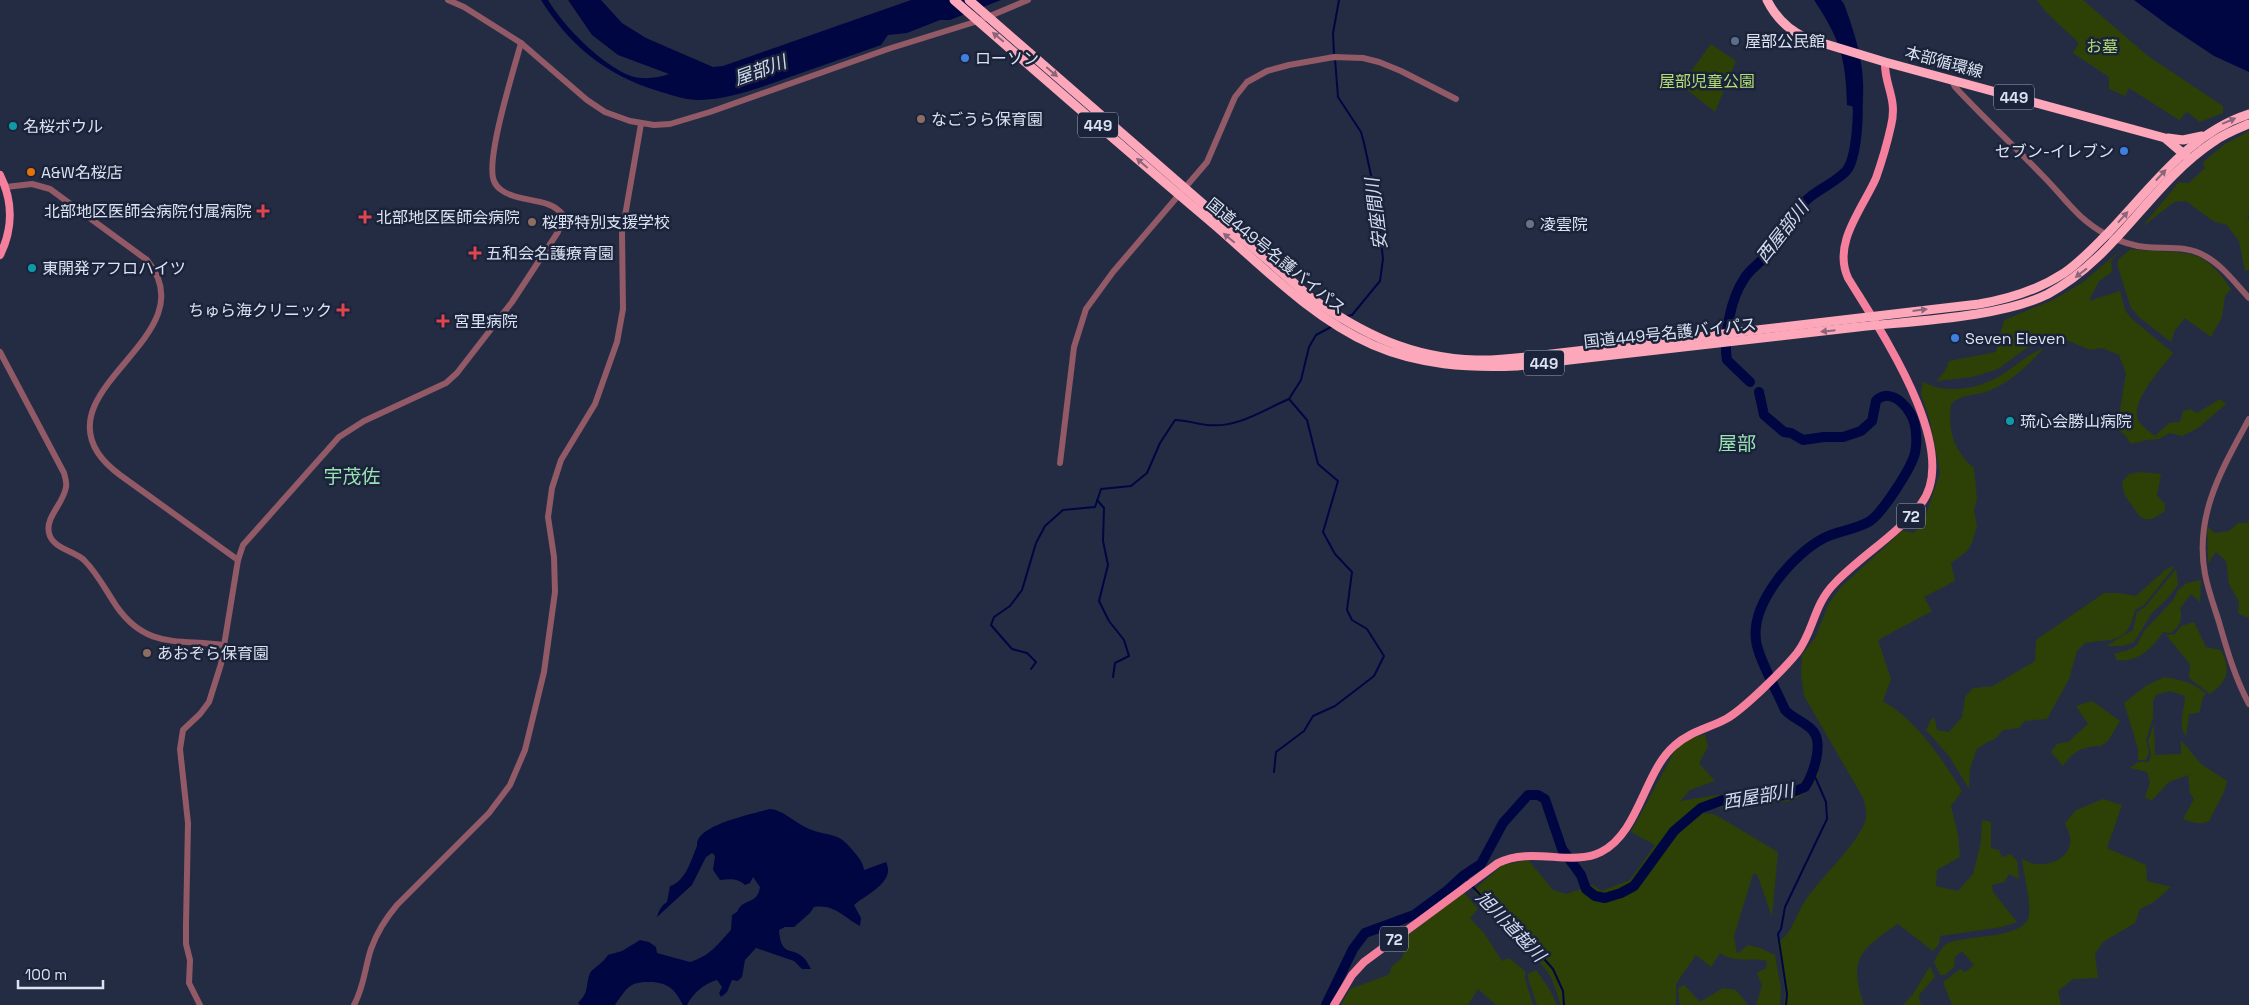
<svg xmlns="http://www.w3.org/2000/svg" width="2249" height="1005" font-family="'Space Grotesk','Noto Sans JP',sans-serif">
<rect width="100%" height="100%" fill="#242c44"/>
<!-- green -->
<g fill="#2d4006">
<path d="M 2037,0 L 2083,0 L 2148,56 L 2223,106 L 2223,113 L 2200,122 L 2187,112 L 2179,120 L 2129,88 L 2125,96 L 2109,89 L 2109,77 L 2073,53 L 2079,43 L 2046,12 Z"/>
<path d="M 1711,44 L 1736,61 L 1715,112 L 1681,85 Z"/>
<path d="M 2249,131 L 2249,214 L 2247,218 L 2249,220 L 2249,270 L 2245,271 L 2239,241 L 2227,225 L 2213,221 L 2186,201 L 2174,202 L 2141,228 L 2179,182 L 2189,183 L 2205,168 L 2203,162 L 2225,144 Z"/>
<path d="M 2131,249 C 2151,252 2176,250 2194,255 C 2210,260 2222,276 2231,289 L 2225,296 L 2222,317 L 2211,337 L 2185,318 L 2175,330 L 2171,342 L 2139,317 L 2131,308 L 2117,264 L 2119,259 Z"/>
<path d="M 2121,250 L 2111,261 L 2112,272 L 2099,281 L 2089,301 L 2120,291 L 2125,310 L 2132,319 L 2173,353 C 2162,368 2126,405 2140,423 C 2144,428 2150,432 2155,436 L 2169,423 L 2180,422 L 2183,411 L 2190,409 L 2197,413 L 2220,399 L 2226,404 L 2198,428 L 2182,436 L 2170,433 L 2159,439 L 2147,440 L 2131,444 L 2125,435 L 2117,429 L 2126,373 L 2119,355 L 2102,348 L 2090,350 L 2059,337 L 2042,337 L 1998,369 L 1972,377 L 1936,381 L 1945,371 L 1949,361 L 1996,352 L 2004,320 L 2053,300 L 2082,283 Z"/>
<path d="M 2044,348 C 2028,365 2013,380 1991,390 C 1978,396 1962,393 1951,404 C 1948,430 1953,450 1974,468 L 1977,499 L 1974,510 L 1977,526 L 1972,543 L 1967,551 L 1951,563 L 1955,581 L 1924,597 L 1932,611 L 1878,640 L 1891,679 L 1883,701 C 1917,721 1941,757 1962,791 L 1951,806 L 1958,835 L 1960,857 L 1937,870 L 1936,886 L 1958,891 L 1973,874 L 1981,842 L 1982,820 L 1991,822 L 1991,848 L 1999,850 L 2002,857 L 2011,854 L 2017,861 L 2019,879 L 2009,874 L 2004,882 L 1992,885 L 1993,892 L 2017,922 L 2002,927 L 1940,936 L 1939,944 L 1933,951 L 1898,924 C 1860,950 1848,958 1864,1005 L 1784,1005 L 1785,992 L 1778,942 C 1793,933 1795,916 1805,901 C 1821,877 1854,848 1865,822 C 1868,813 1865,804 1862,796 L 1804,696 L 1801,674 L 1802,655 L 1815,638 L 1829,603 L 1841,587 L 1903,530 L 1913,533 L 1922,526 L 1940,473 L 1930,421 L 1921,394 L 1923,381 C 1942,395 1978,389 1998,377 C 2014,368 2026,355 2044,348 Z"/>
<path d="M 2141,472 L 2161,474 L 2157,496 L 2165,504 L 2165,511 C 2149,522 2144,524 2133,507 C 2125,494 2125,500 2122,482 L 2129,474 Z"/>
<path d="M 2249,520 L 2249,618 L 2238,613 L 2239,602 L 2229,584 L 2226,561 L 2216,552 L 2208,563 L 2207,526 L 2214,533 L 2229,531 L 2238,523 L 2247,523 Z"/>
<path d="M 2175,566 L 2144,605 L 2135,610 C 2127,645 2114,638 2085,643 L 2077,651 L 2069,679 L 2047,719 L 2025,721 L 2019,728 L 2003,730 L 1994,740 L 1989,741 L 1977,749 L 1970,768 L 1969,789 L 1949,756 L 1926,730 L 1932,718 L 1935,719 L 1937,730 L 1949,732 L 1962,717 L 1965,697 L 1973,688 L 1993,686 L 2035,661 L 2036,640 L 2104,593 L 2119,593 L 2136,596 L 2166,569 Z"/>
<path d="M 2176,569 L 2178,585 L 2167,599 L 2152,613 L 2134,642 L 2123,646 L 2106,646 L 2133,630 L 2137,612 L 2145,607 Z"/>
<path d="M 2201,580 L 2200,602 L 2191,594 L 2180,608 C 2183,619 2180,626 2171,633 L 2163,632 C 2153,648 2137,663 2117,660 L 2114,654 L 2131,649 L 2137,645 L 2144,631 L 2174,599 L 2178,590 L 2187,583 Z"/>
<path d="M 2194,622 L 2206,647 L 2221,650 C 2231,670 2228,681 2210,694 L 2189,678 L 2190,664 L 2166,635 L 2175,634 L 2181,626 Z"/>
<path d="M 2164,677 C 2181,680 2193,682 2206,694 L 2203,697 L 2199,713 L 2189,714 L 2186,736 C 2177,725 2185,709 2185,696 L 2170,691 L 2156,695 L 2153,701 L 2153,718 L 2146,740 L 2149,752 L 2146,760 L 2138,760 L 2138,749 L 2124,703 L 2146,686 Z"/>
<path d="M 2092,701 L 2120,721 L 2108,741 L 2101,746 C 2082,746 2074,751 2063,766 L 2051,752 L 2057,744 L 2068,742 L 2088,724 L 2076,706 Z"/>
<path d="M 2154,724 L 2155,755 L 2181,754 L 2181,740 L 2201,764 L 2227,781 L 2224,792 L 2209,821 C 2200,825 2193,823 2183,819 L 2194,799 L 2190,793 L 2188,775 L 2169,782 L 2151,801 L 2145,797 L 2150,782 L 2147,772 L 2130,768 L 2138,762 L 2149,762 L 2151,755 L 2148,741 Z"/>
<path d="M 1705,734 L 1708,747 L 1699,763 L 1715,781 L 1690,790 L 1680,801 L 1718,795 L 1779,791 L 1800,784 L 1811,768 L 1819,772 C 1814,787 1804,795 1790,801 L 1714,808 L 1699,813 L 1714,814 L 1778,852 L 1772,917 L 1757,874 L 1753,874 L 1734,936 L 1737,954 L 1748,945 L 1760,948 L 1775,955 L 1781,989 L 1780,1005 L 1756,1005 L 1762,986 L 1757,973 L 1766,968 L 1767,961 C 1749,957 1736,964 1720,953 L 1711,967 L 1696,955 L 1676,984 L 1676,1005 L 1561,1005 L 1551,977 L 1524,942 L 1473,891 L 1502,865 L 1528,860 L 1553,890 L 1566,894 L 1593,885 L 1601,891 L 1630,880 L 1655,845 L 1631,832 L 1675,750 L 1689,739 Z"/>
<path d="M 2103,799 L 2122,805 L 2107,848 L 2146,865 L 2147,881 L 2171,887 L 2154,902 L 2140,909 L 2135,923 L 2103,942 L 2095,954 L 2098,978 L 2073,979 L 2058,991 L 2061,1005 L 1952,1005 L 1943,982 L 1960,969 L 1965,972 L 1974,965 L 1962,951 L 1955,957 L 1954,967 L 1945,975 L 1940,975 L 1934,962 C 1938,954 1942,945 1951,942 C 1968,936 2020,938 2028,919 C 2033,906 2023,873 2022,858 C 2034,869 2060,865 2068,850 C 2073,841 2069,832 2065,823 L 2076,810 Z"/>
<path d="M 1463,891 L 1478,909 L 1470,918 L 1484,933 L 1502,961 L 1509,958 L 1525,971 L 1525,978 L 1533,1005 L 1496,1005 L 1478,989 L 1468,1005 L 1341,1005 L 1350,989 L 1388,975 L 1391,971 L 1391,967 L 1402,958 L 1405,949 L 1401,941 Z"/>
<path d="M 1930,966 L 1935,977 L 1919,995 L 1920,1003 L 1922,1005 L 1903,1005 L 1913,994 Z"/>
<path d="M 1536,970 L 1550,990 L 1557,1005 L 1537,1005 L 1528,978 L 1528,974 Z"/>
<path d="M 1684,985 L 1700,1002 L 1723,988 L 1736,990 L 1748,1005 L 1681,1005 L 1679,1002 L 1678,988 Z"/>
</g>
<!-- water -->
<g fill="#000642">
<path d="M 541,0 L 548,0 C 564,27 602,65 631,76 C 643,80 658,78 669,74 L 618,55 L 592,35 L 568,0 L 601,0 L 622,23 L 646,38 L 713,67 L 723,66 L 911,0 L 1001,0 L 950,20 L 940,20 L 907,33 L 888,35 L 881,45 C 850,56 818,67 787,78 C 759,88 730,99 699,100 C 685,100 671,95 658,91 C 606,75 570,46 541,0 Z"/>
<path d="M 1814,0 L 1841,0 L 1844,4 C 1857,39 1867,72 1862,109 L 1847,105 C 1846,59 1840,39 1814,0 Z"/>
<path d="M 2134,0 L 2249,0 L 2249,72 L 2214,56 L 2169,26 Z"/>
<path d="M 770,809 C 783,810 793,821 805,827 C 829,839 836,828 855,853 C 860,859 863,863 864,870 L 886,862 C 896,882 867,894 854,905 L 861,918 L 860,926 C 843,917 835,904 814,907 L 810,913 L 794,927 L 785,927 L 779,930 C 781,958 792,946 804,958 C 807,961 809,966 811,969 L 802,969 L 794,961 L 756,948 L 745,960 L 742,977 L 738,981 L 732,980 L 727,992 L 721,997 L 719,993 L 722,987 L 717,980 C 705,983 692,994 687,1005 L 683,1005 C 675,990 670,984 653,982 C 630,981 628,986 615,1005 L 580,1005 L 578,1003 C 590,991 585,986 590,973 C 592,969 604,962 608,955 L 622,951 L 640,940 L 649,942 L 656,947 L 657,953 L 690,962 C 710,956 717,945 731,930 L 732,915 L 737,912 C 743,897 757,906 760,887 L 753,877 L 750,883 L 745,885 C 738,878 729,879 720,880 L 713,870 L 715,856 L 712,853 L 706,857 L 692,885 L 657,917 C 659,910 661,906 667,902 L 670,886 C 686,881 691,860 697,846 C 697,843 697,840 699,838 C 709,823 752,814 770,809 Z"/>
</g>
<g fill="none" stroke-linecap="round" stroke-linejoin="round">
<!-- stream -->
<g stroke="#000642" stroke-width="2">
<path d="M 1334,55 L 1333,33 L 1339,0"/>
<path d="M 1335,59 L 1338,97 L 1361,132 L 1364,143 L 1377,203 L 1383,259 L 1380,281 L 1352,315 L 1347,316"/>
<path d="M 1289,399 L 1301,380 L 1309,347 L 1316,335 L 1331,327"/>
<path d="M 1097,500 L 1104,508 L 1103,541 L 1108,565 L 1099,601 L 1109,621 L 1124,640 L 1129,656 L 1115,663 L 1113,677"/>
<path d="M 1031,669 L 1036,662 L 1027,653 L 1012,649 L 991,625 L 994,617 L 1010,606 L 1022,590 L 1036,543 L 1045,526 L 1063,510 L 1095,507 L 1101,489 L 1131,486 L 1147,473 L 1160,443 L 1175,420 C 1187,420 1196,424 1207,425 C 1238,428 1261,411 1289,399"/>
<path d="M 1274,772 L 1276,752 L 1304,731 L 1313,716 L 1335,706 L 1374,676 L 1384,656 L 1367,629 L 1352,620 L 1347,610 L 1352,572 L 1335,554 L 1323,532 L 1338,481 L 1318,464 L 1307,420 L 1289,399"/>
<path d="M 1463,876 L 1469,882"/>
<path d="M 1472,886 L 1486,901 L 1515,926 L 1553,969 L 1563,991 L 1564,1005"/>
<path d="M 1786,1005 L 1787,994 L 1778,934 L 1781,929 L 1785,907 L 1827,819 L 1826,802 L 1813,772"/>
</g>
<!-- river -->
<g stroke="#000642" stroke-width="10">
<path d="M 1750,382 L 1727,360 C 1723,337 1731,298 1744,279 C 1750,268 1763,262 1769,251 C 1780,232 1793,211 1810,197 C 1820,189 1840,179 1847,170 C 1857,156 1859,113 1857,96"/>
<path d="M 1326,1005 L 1353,949 L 1365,933 L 1414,915 L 1448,890 L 1463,876 L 1481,864 L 1503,823 L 1528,795 L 1538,795 L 1545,799 L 1562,849 L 1581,875 L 1586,889 L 1595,896 L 1605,898 L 1621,893 L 1634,886 L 1674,831 L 1701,808 L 1723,800 L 1786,795 L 1805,787 C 1813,775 1824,744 1813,731 C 1806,722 1793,719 1785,710 C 1778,693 1757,656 1756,640 C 1751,603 1793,554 1824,538 C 1839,530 1856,530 1870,521 C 1882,513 1907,474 1913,459 C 1917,450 1917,436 1915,426 C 1913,410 1891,385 1876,401 L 1872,421 L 1861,431 L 1843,437 L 1824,437 L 1803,440 L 1791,433 L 1784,432 L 1764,415 L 1759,392"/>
</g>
<!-- minor -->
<g stroke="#925966" stroke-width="6">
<path d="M 448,0 L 464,7 L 521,43 L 587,100 L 605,112 L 630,121 L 654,125 L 670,124 L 710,112 L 888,49 L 978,21 L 1028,0"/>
<path d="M 1951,79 L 1955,87 C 1984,118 2014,146 2043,176 C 2066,199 2076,218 2107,235 C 2119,241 2132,246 2146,247 C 2166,249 2187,245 2205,256 C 2222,265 2236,284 2249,298"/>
<path d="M 6,187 L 32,184 L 50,189 L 147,260 C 208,334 53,384 98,453 C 104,462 112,469 120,475 L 238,560"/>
<path d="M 0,352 L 64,473 C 65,477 67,483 66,487 C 64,503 45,517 49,533 C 52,548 74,551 84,560 C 98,574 106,591 117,607 C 147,649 178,639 223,645"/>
<path d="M 2249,419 C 2222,469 2194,515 2205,574 C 2208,590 2214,606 2219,622 C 2227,650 2235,678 2249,704"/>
<path d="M 1060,463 L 1074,347 L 1086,309 L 1113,272 L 1207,162 L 1235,97 L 1247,82 L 1267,71 L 1289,65 L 1334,57 L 1363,58 L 1379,62 L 1401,71 L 1456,99"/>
<path d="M 200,1005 L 189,983 L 190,960 L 186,944 L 186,924 L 188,823 L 180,749 L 183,730 L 200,714 L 209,702 L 221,664 L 238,560 L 243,545 L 339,437 L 364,421 L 446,383 L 457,373 L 512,302 L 558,232 L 563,215 C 551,199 528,202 511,195 C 504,193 496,187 494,181 C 485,160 514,69 521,43"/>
<path d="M 354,1005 C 364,987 365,967 371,949 C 377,932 386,918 397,905 L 489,813 L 510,785 L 525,750 L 544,672 L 555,592 L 554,557 L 548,517 L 552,488 L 561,460 L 595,404 L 617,342 L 623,309 L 622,233 L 641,124"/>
</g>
<!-- major -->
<g stroke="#f5809e" stroke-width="8">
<path d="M 0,175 C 13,201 13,229 0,255"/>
<path d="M 1334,1005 L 1352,975 L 1364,962 L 1498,863 C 1532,846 1572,867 1601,852 C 1639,833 1644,772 1674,746 C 1689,732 1709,728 1726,719 C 1744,709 1784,669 1797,653 C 1814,631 1813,605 1835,583 C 1862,555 1897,535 1921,504 C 1963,449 1877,326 1848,278 C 1832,243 1863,208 1876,178 C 1882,161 1887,144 1891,126 C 1898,98 1884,85 1885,62"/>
</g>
<!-- highway -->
<g stroke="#fca7ba" stroke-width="9">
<path d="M 954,0 C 1041,76 1128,152 1217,227 C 1265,269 1314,319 1373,345 C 1419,365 1468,368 1517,366 C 1631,353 1744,340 1858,327 C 1912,321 2000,318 2048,294 C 2117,257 2150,184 2213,142 C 2224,134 2237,129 2249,124"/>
<path d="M 969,0 L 1310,297 C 1362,334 1411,358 1476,360 C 1504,361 1532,356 1560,353 L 1979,304 C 2009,299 2038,290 2064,273 C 2079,263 2093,248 2106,235 C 2150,190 2187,134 2249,114"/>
<path d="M 1767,0 C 1776,18 1788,30 1806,38 L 1885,62 L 2165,138 L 2186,156"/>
<path d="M 2168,138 L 2183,140 L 2202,136"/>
</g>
</g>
<!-- one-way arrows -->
<defs><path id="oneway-solid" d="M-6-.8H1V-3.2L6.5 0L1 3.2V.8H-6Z" transform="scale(1.25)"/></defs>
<g fill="#8b657a">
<use href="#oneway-solid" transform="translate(998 37) rotate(-140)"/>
<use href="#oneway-solid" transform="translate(1052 72) rotate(41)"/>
<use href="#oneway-solid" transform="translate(2229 121) rotate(-23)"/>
<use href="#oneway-solid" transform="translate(1142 163) rotate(-139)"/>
<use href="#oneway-solid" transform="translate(2161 175) rotate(-47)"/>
<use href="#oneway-solid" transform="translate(2123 217) rotate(-48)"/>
<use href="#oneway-solid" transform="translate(1229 238) rotate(-140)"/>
<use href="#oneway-solid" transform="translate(2081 273) rotate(142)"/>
<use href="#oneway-solid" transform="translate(1920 310) rotate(-7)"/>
<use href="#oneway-solid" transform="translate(1828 331) rotate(174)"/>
</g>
<!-- markers -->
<circle fill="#5c6f8a" stroke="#1a2339" stroke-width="2" cx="1735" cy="41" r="5"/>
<g fill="#3f7fe0" stroke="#1a2339" stroke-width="2">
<circle cx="965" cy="58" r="5"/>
<circle cx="2124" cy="151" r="5"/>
<circle cx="1955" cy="338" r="5"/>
</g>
<g fill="#8d6e63" stroke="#1a2339" stroke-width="2">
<circle cx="921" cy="119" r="5"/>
<circle cx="532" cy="222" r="5"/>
<circle cx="147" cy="653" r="5"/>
</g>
<g fill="#0f9aa8" stroke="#1a2339" stroke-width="2">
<circle cx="13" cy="126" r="5"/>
<circle cx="32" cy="268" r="5"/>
<circle cx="2010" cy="421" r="5"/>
</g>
<circle fill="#e8710a" stroke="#1a2339" stroke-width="2" cx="31" cy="172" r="5"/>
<g fill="#e0444e" stroke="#1a2339" stroke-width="2">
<path d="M260.5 203.5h5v5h5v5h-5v5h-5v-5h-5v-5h5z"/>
<path d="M362.5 209.5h5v5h5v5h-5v5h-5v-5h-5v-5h5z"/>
<path d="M472.5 245.5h5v5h5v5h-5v5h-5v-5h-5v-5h5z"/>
<path d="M340.5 302.5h5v5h5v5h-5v5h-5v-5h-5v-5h5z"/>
<path d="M440.5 313.5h5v5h5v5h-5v5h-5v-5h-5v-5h5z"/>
</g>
<circle fill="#6b7280" stroke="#1a2339" stroke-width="2" cx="1530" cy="224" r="5"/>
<g text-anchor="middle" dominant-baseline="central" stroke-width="5" stroke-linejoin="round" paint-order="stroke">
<!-- shield labels -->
<g fill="#1a2339" stroke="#a1a9ba" stroke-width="1">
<rect x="1994" y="84.5" width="40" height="25" rx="4"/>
<rect x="1078" y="112.5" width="40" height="25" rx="4"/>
<rect x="1524" y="350.5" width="40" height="25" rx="4"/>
<rect x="1897" y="503.5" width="28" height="25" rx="4"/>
<rect x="1380" y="926.5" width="28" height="25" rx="4"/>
</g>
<g font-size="15" font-weight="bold" fill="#dbe2f1">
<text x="2014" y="97">449</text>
<text x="1098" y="125">449</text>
<text x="1544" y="363">449</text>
<text x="1911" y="516">72</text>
<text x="1394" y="939">72</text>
</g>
<!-- poi labels -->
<g font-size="16" fill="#dbe2f1" stroke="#1a2339" text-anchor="start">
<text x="1745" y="41">屋部公民館</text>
<text x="975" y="58">ローソン</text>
<text x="931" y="119">なごうら保育園</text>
<text x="23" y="126">名桜ボウル</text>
<text x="2114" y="151" text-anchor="end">セブン-イレブン</text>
<text x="41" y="172">A&amp;W名桜店</text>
<text x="252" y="211" text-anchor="end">北部地区医師会病院付属病院</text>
<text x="376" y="217">北部地区医師会病院</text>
<text x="542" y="222">桜野特別支援学校</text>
<text x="1540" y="224">凌雲院</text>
<text x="486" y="253">五和会名護療育園</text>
<text x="42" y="268">東開発アフロハイツ</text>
<text x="332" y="310" text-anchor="end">ちゅら海クリニック</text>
<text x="454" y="321">宮里病院</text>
<text x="1965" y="338">Seven Eleven</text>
<text x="2020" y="421">琉心会勝山病院</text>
<text x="157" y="653">あおぞら保育園</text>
</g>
<!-- park labels -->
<g font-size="16" fill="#b3dc73" stroke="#1a2339">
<text x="2102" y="46">お墓</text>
<text x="1707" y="81">屋部児童公園</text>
</g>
<!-- street labels -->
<g font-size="16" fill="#dbe2f1" stroke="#1a2339">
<text transform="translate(1944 62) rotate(15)">本部循環線</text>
<text transform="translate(1276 256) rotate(39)">国道449号名護バイパス</text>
<text transform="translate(1670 333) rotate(-6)">国道449号名護バイパス</text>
</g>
<!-- water labels -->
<g font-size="18" font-style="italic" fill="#d1dbee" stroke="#1a2339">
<text transform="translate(760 70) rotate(-20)">屋部川</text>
<text transform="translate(1376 214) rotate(-97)">安座間川</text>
<text transform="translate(1782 232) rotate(-52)">西屋部川</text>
<text transform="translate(1758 796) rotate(-10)">西屋部川</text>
<text transform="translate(1511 926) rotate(46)">旭川道越川</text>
</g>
<!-- quarter labels -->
<g font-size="19" fill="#99e3b2" stroke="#1a2339">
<text x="1737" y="443">屋部</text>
<text x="352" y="476">宇茂佐</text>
</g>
</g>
<!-- scale -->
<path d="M18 980v8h85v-8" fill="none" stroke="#dbe2f1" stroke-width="2.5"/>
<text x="25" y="980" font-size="15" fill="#dbe2f1" stroke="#1a2339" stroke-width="4" paint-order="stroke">100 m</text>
</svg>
